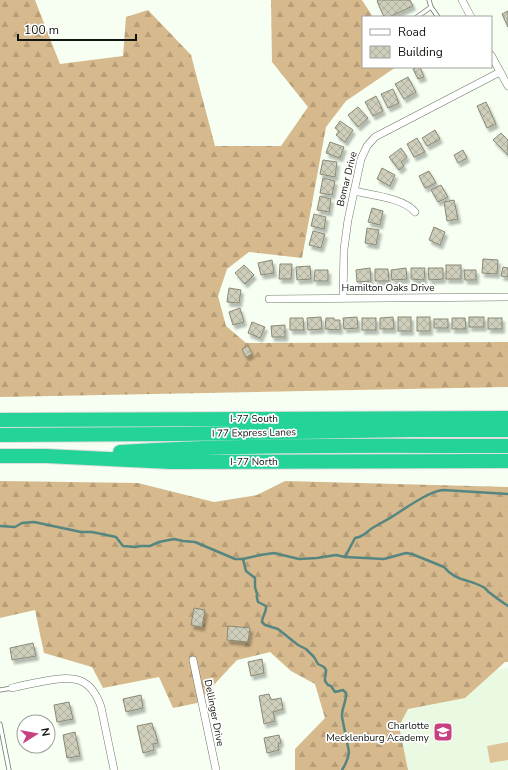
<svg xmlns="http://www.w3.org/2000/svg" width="508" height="770" font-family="'Nunito Sans',sans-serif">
<defs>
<pattern id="forest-firs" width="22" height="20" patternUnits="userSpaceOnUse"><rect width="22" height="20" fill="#d6b98c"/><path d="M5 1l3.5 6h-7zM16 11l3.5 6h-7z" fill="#b79e78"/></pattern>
<pattern id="building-cross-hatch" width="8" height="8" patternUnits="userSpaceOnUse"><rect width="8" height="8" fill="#cecebb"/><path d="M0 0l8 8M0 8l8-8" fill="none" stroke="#b0b0a0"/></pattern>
<filter id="shadow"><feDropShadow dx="2.5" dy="4" stdDeviation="1" flood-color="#0004"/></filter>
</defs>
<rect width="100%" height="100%" fill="#f6fff1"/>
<!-- built -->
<path fill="#eafae2" d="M 508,668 L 508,770 L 387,770 L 371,694 Z"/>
<!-- forest -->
<g fill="url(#forest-firs)">
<path d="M 0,0 L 35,0 L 60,64 L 123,56 L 126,17 L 148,10 L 191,55 L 215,146 L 281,146 L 308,107 L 272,62 L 271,0 L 362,0 L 373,17 L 363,17 L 363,67 L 396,67 L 346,101 L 326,127 L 302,258 L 249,252 L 227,269 L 218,296 L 226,326 L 246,343 L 508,342 L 508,387 L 0,397 Z"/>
<path d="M 0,481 L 138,483 L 214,502 L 257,495 L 285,481 L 508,487 L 508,662 L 505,662 L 465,698 L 408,709 L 399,726 L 408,770 L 295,770 L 295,749 L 325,718 L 315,684 L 291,671 L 270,652 L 237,660 L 197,703 L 173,708 L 159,677 L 103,688 L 92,667 L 44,653 L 35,610 L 0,618 Z"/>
</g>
<!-- pitch -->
<path fill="#e0c499" d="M 508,742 L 508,760 L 490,763 L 487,746 Z"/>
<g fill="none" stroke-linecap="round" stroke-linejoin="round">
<!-- stream -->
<g stroke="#558682" stroke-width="2.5">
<path d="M 0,526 L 15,527 L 22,523 L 34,522 L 81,532 L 92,532 L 116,537 L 123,546 L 135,547 L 141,546 L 150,546 L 159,542 L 174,539 L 183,541 L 195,542 L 235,559 L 243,559 L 260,555 L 274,553 L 299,559 L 317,558 L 336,555 L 345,557 L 384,559 L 406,553 L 412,554 L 444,567 C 455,581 469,579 483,587 C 486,588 487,591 490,593 C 495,597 502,602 508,606"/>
<path d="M 345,557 L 355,538 C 366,536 365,532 374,527 C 379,524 385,521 390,518 C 403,510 429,491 443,490 L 508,494"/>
<path d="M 243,559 L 246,571 L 255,578 L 255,587 L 257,594 L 257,598 L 258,602 L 266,606 C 267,612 262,616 262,622 L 265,625 L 278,629 L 298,645 L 306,649 L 314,657 L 318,664 L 324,667 L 326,670 L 326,672 L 325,677 L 325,681 L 328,685 L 331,686 L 335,692 L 343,690 L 346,693 C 347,702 341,708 342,717 L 349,752 C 348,761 346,763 342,770"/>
</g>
</g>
<!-- building -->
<g fill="url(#building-cross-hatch)" stroke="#898977" filter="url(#shadow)">
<path d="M 378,0 L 410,0 L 413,6 L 389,17 L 384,17 L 377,1 Z"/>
<path d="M 508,11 L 508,27 L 502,14 Z"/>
<path d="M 418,67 L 420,67 L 424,77 L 418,79 L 413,69 Z"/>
<path d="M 408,77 L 416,92 L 404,99 L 395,84 Z"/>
<path d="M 393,89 L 399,103 L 388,108 L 381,94 Z"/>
<path d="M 376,96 L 383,111 L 373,116 L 365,102 Z"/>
<path d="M 486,102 L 496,124 L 487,128 L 477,106 Z"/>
<path d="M 358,107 L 368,118 L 358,127 L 348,115 Z"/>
<path d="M 340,121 L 353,130 L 345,142 L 336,135 L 339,131 L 335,128 Z"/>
<path d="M 435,130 L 440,139 L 427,146 L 422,138 Z"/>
<path d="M 501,133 L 508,140 L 508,155 L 493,140 Z"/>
<path d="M 417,138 L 425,152 L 414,157 L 407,144 Z"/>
<path d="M 330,142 L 344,147 L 340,158 L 326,153 Z"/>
<path d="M 401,148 L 407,157 L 401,162 L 404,166 L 399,170 L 389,157 Z"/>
<path d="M 463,150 L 467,158 L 458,163 L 454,155 Z"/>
<path d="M 323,160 L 337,162 L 335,177 L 320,174 Z"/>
<path d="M 382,168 L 395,175 L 390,186 L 377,179 Z"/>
<path d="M 429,171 L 436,183 L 425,188 L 419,176 Z"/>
<path d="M 323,178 L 335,181 L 332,195 L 320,193 Z"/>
<path d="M 441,185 L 448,197 L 438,202 L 431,190 Z"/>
<path d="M 320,196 L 331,199 L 329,212 L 317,210 Z"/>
<path d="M 454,200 L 458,219 L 447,221 L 444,202 Z"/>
<path d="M 372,208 L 383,211 L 380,225 L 368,222 Z"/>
<path d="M 314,214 L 326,217 L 324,229 L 311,226 Z"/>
<path d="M 434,227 L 445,232 L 440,245 L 429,240 Z"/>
<path d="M 367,228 L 379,230 L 376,245 L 365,243 Z"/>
<path d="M 313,231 L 325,234 L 321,248 L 309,245 Z"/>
<path d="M 483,259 L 498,260 L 497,274 L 482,273 Z"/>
<path d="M 272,260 L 274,273 L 261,275 L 258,263 Z"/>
<path d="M 280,264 L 292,264 L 291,279 L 279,279 Z"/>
<path d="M 244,265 L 254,275 L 245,284 L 235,273 Z"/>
<rect x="446" y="265" width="15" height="14"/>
<path d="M 310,266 L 311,279 L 297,280 L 296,267 Z"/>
<path d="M 503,267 L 508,268 L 508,277 L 501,276 Z"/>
<path d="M 370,268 L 371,281 L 357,282 L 356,270 Z"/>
<path d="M 406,268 L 407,279 L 392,280 L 391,270 Z"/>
<path d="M 411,268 L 425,268 L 424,280 L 411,279 Z"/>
<path d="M 428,268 L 443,268 L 443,279 L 429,280 Z"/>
<path d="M 375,269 L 388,269 L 389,281 L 375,281 Z"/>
<path d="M 315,270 L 328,270 L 328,281 L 314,281 Z"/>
<path d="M 464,270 L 476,270 L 476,280 L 465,280 Z"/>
<path d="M 229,288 L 241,290 L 239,303 L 227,302 Z"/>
<path d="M 240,308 L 244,322 L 233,325 L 229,312 Z"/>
<path d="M 321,317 L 322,329 L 308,330 L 307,318 Z"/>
<path d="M 357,317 L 358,328 L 344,329 L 343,318 Z"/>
<path d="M 393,317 L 394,329 L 380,329 L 380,318 Z"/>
<rect x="398" y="317" width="13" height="14"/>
<rect x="417" y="317" width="13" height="14"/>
<rect x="469" y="317" width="15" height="10"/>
<path d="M 290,318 L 303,318 L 304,330 L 290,330 Z"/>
<path d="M 326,318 L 334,318 L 334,320 L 340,320 L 340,330 L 325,329 Z"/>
<rect x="362" y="318" width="14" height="12"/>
<path d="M 452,318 L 465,318 L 466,329 L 452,329 Z"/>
<rect x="488" y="318" width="14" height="11"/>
<rect x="434" y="319" width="14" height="9"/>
<path d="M 252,322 L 265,327 L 260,338 L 248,333 Z"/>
<path d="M 285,325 L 285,337 L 272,337 L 271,326 Z"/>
<path d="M 248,346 L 252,354 L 246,357 L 242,349 Z"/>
<path d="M 194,608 L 205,610 L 202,627 L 191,625 Z"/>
<path d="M 228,626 L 250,628 L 248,642 L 227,640 Z"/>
<path d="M 33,643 L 36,656 L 12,660 L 10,648 Z"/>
<path d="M 262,659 L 264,673 L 251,676 L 248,662 Z"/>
<path d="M 269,694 L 271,700 L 281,698 L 283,709 L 273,712 L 275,721 L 264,724 L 259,696 Z"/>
<path d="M 141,695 L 143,708 L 126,712 L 123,699 Z"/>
<path d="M 69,702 L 73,719 L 57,722 L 54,705 Z"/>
<path d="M 152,723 L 154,731 L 155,731 L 158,743 L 153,744 L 154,750 L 143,753 L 137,726 Z"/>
<path d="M 75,732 L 80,756 L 67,758 L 63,735 Z"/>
<path d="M 279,735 L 281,743 L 278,743 L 279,750 L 267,753 L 264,738 Z"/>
</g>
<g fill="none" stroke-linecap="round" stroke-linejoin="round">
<defs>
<g id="service">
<path d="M 429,0 L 431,7 L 438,17"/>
<path d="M 417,17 L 431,7"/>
<path d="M 0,690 L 12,688"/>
<path d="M 0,724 L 9,770"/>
</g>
<g id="minor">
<path d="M 462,0 L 471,17"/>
<path d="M 491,55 L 508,86"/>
<path d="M 354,191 C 371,195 404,198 415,212"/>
<path d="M 343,298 L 344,249 L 348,220 L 361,159 L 367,146 L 375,137 L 500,72"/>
<path d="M 269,299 L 508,297"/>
<path d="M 193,660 L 216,770"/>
<path d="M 12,688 C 23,685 34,683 45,681 C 73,675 91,677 101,707 L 114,770"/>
</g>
<g id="motorway">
<path d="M 0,420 L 508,418"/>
<path d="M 0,435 L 178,434 L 409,430 L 508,430"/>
<path d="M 120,452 C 249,444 379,446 508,446"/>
<path d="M 0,456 L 46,456 L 171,462 L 508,461"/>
</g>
</defs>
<!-- service casing -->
<use href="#service" stroke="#6b7667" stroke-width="5"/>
<!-- minor casing -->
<use href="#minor" stroke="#6b7667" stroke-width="8"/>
<!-- motorway casing -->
<use href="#motorway" stroke="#dededd" stroke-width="16"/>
<!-- service -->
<use href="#service" stroke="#fff" stroke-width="3.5"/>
<!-- minor -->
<use href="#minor" stroke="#fff" stroke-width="7"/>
<!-- motorway -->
<use href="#motorway" stroke="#24d398" stroke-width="14"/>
</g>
<!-- icons -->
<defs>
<symbol id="school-square" viewBox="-11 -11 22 22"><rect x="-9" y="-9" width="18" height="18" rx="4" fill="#c74181" stroke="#fff"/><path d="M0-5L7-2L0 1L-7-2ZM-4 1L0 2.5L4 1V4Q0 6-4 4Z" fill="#fff"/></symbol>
</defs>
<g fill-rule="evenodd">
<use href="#school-square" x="432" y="721" width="22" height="22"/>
</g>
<g text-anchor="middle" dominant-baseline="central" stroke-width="3.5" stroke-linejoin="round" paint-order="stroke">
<!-- street labels -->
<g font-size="10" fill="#10140e" stroke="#fff">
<text transform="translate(347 179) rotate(-76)">Bomar Drive</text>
<text x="388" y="288">Hamilton Oaks Drive</text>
<text x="254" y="419">I-77 South</text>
<text transform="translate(254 433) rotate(-1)">I 77 Express Lanes</text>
<text x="254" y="462">I-77 North</text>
<text transform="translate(214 713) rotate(79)">Dellinger Drive</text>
</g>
<!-- poi labels -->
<g font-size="10" fill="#10140e" stroke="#fff" text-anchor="end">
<text x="429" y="726">Charlotte<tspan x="429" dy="12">Mecklenburg Academy</tspan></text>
</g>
</g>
<!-- legend -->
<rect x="362" y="16" width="130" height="52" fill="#ffffff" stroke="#9fa19f"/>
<rect x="370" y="29" width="20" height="6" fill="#ffffff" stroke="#9fa19f"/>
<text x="398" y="36" font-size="12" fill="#10140e">Road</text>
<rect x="370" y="46" width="20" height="12" fill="url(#building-cross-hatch)" stroke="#9fa19f"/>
<text x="398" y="56" font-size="12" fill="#10140e">Building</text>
<!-- north arrow -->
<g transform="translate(36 734) rotate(79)"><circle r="19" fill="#ffffff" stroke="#9fa19f"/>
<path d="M0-3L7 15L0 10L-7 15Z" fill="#c74181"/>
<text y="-6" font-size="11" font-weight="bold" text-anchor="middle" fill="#10140e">N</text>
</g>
<!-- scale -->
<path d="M18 34v6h118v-6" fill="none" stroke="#10140e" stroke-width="2"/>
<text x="24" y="34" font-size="12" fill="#10140e" stroke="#ffffff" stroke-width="3" paint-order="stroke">100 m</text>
</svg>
